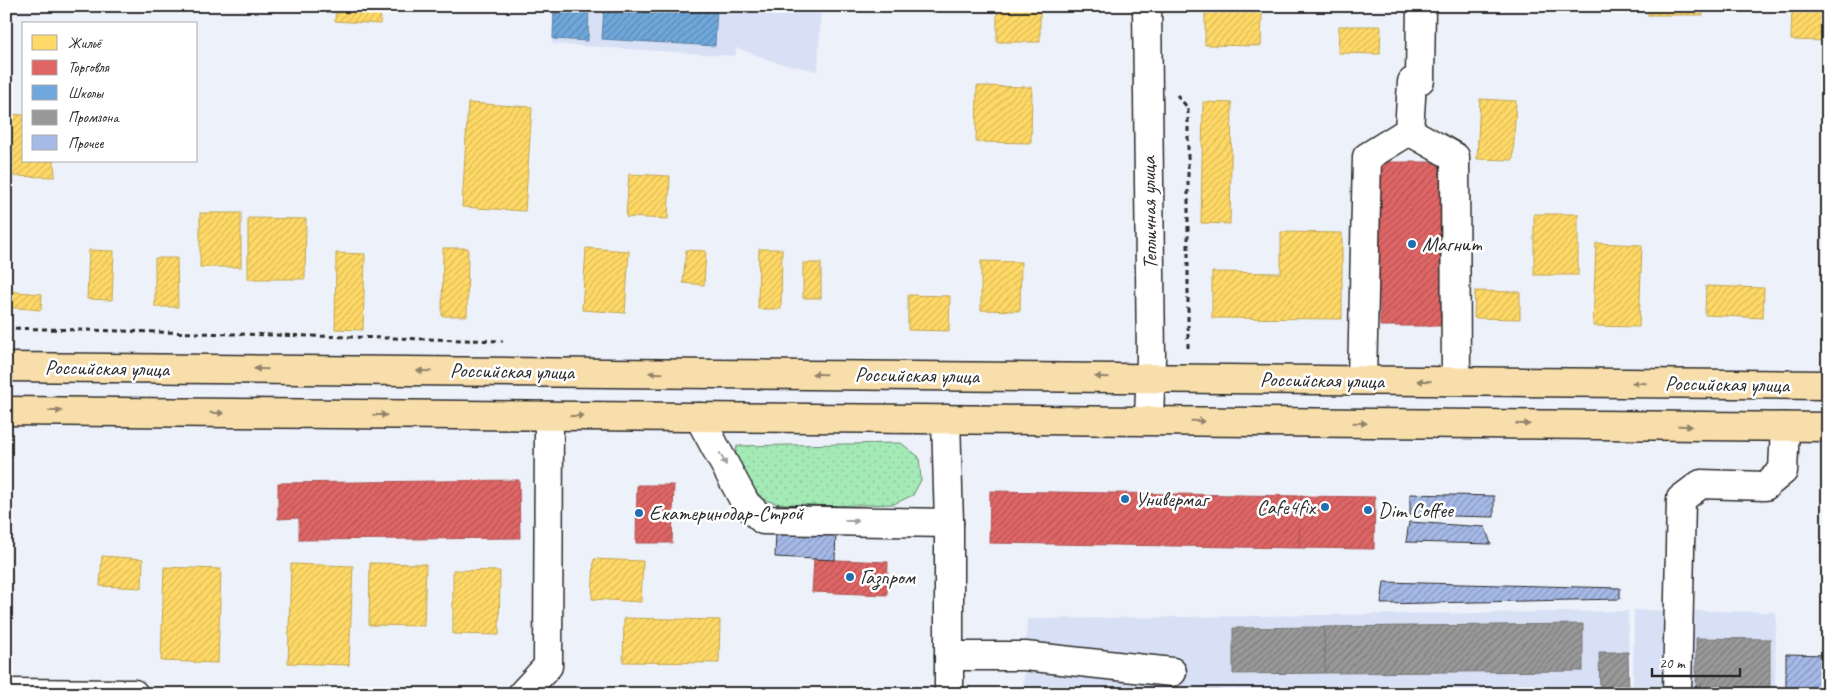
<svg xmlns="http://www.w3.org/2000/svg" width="1834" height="700" font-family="Caveat,sans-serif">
<defs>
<pattern id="grass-dots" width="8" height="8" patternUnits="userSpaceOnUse" patternTransform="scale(1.25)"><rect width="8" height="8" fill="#a4eab6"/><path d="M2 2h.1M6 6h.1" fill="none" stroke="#8dc99d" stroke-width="1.8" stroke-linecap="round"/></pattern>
<pattern id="homes-hatch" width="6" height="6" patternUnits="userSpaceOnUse" patternTransform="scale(1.25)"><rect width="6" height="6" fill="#ffd966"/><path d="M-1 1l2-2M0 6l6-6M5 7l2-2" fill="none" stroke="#dbba59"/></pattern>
<pattern id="shops-hatch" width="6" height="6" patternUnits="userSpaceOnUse" patternTransform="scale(1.25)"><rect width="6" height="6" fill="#e06666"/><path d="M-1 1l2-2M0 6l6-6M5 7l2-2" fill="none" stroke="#b65454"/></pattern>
<pattern id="schools-hatch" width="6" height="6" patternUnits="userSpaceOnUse" patternTransform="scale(1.25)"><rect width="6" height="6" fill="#6fa8dc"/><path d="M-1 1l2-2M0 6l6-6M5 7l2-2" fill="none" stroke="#5b89b3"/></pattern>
<pattern id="industry-hatch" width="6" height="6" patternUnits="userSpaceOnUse" patternTransform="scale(1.25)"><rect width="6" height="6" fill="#999"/><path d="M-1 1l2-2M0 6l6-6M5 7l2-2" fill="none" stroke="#7d7d7d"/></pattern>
<pattern id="building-hatch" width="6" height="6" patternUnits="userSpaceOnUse" patternTransform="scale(1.25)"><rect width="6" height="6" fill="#a6bae8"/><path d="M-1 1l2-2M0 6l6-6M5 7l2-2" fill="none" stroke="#8797bc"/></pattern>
</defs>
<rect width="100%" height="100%" fill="#edf1fa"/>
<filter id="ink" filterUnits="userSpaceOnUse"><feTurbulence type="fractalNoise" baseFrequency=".02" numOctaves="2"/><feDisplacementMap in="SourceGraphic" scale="10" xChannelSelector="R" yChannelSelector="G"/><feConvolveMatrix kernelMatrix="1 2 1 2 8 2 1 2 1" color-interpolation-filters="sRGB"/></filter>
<g filter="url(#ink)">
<!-- built -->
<g fill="#d8e0f5">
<path d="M 554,6 L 821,6 L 818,71 L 778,63 L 737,48 L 735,56 L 552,44 Z"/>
<path d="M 1634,610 L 1776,612 L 1775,694 L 1633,694 Z"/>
<path d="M 1628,611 L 1629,694 L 1023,694 L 1027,619 Z"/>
</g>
<!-- grass -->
<path fill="url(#grass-dots)" stroke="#688a70" d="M 901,443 L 919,457 L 921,480 L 913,495 L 894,504 L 791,507 L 765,500 L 747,483 L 734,463 L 737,446 Z"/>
<!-- homes -->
<g fill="url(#homes-hatch)" stroke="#bfa554">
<path d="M 336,6 L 381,6 L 380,24 L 335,21 Z"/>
<rect x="997" y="6" width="43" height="36"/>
<rect x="1504" y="6" width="54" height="3"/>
<rect x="1648" y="6" width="55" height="9"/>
<path d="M 1792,6 L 1828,6 L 1828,41 L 1791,40 Z"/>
<path d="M 1205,10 L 1262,11 L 1261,46 L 1205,45 Z"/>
<path d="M 1339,26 L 1381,26 L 1380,54 L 1338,53 Z"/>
<path d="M 977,86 L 1032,87 L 1031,143 L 976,142 Z"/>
<path d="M 1480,99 L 1516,101 L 1513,160 L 1477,159 Z"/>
<path d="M 1203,102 L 1232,103 L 1230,224 L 1201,223 Z"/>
<path d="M 468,103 L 532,107 L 525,211 L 462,207 Z"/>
<path d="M 6,114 L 24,115 L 24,161 L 54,161 L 55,177 L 6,176 Z"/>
<path d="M 629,174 L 670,176 L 668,219 L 626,217 Z"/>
<rect x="200" y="213" width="41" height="54"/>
<rect x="1534" y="214" width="44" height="61"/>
<path d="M 248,218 L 306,219 L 305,279 L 248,279 Z"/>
<path d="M 1281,232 L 1342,233 L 1342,319 L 1212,318 L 1212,272 L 1281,273 Z"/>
<path d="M 1596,243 L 1642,245 L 1639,327 L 1593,326 Z"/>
<path d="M 443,248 L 468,248 L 467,316 L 442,316 Z"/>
<path d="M 586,248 L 629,251 L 625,313 L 582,310 Z"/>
<path d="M 759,249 L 782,249 L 781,309 L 758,309 Z"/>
<path d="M 89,250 L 114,251 L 112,300 L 87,299 Z"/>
<path d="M 686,250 L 706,251 L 704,285 L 683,283 Z"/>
<path d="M 336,253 L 365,254 L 363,330 L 335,329 Z"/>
<path d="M 155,258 L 177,258 L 178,307 L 155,307 Z"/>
<path d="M 981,261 L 1021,262 L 1020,311 L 981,310 Z"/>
<rect x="803" y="263" width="18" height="35"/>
<path d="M 1706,286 L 1764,288 L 1763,318 L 1705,315 Z"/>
<path d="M 6,291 L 42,294 L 41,310 L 6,307 Z"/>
<path d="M 1475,291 L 1520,292 L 1520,319 L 1474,318 Z"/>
<path d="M 908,295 L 950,296 L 949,331 L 908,330 Z"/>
<path d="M 102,556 L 143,559 L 142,588 L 100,586 Z"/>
<path d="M 594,559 L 643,561 L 641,602 L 592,599 Z"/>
<path d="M 370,563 L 426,564 L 424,626 L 369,625 Z"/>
<path d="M 291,564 L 353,566 L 349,665 L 288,663 Z"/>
<path d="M 164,567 L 221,569 L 218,663 L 161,661 Z"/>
<path d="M 453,570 L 500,571 L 499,635 L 453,634 Z"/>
<path d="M 624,618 L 720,620 L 719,663 L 623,662 Z"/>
<path d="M 6,629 L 11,629 L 9,668 L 6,668 Z"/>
</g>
<!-- shops -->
<g fill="url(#shops-hatch)" stroke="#aa5454">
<path d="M 1379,162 L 1444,162 L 1444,326 L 1380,326 Z"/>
<path d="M 519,480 L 520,538 L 299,540 L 299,518 L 278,519 L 278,483 Z"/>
<path d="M 637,485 L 674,485 L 672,543 L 636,543 Z"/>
<path d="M 990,491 L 1301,496 L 1299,548 L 989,543 Z"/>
<path d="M 1301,496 L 1375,497 L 1374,549 L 1299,548 Z"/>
<path d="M 814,559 L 888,562 L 887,595 L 812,592 Z"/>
</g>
<!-- schools -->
<g fill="url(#schools-hatch)" stroke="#5b82a7">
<path d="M 554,6 L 589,6 L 588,41 L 553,39 Z"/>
<path d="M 604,6 L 717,7 L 715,46 L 602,39 Z"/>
</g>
<!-- industry -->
<g fill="url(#industry-hatch)" stroke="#787878">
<path d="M 1583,624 L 1583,671 L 1325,673 L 1324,627 Z"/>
<path d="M 1324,627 L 1325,673 L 1233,674 L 1233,628 Z"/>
<path d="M 1696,638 L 1770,639 L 1770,694 L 1696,694 Z"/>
<path d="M 1599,652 L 1628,652 L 1629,694 L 1600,694 Z"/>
<path d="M 1206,690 L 1401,694 L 1205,694 Z"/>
</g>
<!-- building -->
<g fill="url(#building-hatch)" stroke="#2b2b2b">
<path d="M 1410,494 L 1494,496 L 1494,517 L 1410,515 Z"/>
<path d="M 777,504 L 837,506 L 835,560 L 775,557 Z"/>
<path d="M 1409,522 L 1485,527 L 1491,544 L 1406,542 Z"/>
<path d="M 1384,582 L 1620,588 L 1620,599 L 1381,604 Z"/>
<path d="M 1786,654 L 1828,655 L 1828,694 L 1786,694 Z"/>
</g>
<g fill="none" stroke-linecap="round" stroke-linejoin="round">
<defs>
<g id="minor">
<path d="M 1147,6 L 1151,358 L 1149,420"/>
<path d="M 1420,80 L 1421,6"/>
<path d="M 1409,131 L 1455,157 L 1456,381"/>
<path d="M 1362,380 L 1367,157 L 1409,131 L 1412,82"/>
<path d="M 699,417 L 746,504 L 763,520 L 949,523"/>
<path d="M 946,419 L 949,523 L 949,694"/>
<path d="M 949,656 L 1025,656 L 1172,672"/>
<path d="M 6,693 L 134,694"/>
<path d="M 522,694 L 548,666 L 549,416"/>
<path d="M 1677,694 L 1681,499 L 1701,484 L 1765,486 L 1783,471 L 1785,427"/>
</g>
<g id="major">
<path d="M 6,367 L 1828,385"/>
<path d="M 6,411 L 1828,427"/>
</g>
</defs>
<!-- minor casing -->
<use href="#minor" stroke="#2b2b2b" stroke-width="31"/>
<!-- major casing -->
<use href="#major" stroke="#2b2b2b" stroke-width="31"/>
<!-- path -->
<g stroke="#2b2b2b" stroke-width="3" stroke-dasharray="5 4" stroke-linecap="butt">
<path d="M 1177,95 L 1188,108 L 1188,349"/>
<path d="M 6,328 L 503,341"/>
</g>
<!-- minor -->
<use href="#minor" stroke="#fff" stroke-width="28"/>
<!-- major -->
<use href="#major" stroke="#f8deab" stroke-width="28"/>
</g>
<!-- one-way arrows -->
<defs><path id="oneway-solid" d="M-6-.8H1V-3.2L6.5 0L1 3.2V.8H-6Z" transform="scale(1.25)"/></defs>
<g fill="#92846b">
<use href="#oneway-solid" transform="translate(261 369) rotate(-179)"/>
<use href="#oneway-solid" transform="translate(424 371) rotate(-179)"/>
<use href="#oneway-solid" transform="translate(656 373) rotate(-179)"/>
<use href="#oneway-solid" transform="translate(819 374) rotate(-179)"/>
<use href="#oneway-solid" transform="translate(1102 377) rotate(-179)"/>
<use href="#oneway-solid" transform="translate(1424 381) rotate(-179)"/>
<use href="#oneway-solid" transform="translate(1639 383) rotate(-179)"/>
<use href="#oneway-solid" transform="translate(55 411) rotate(1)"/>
<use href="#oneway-solid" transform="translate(217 413) rotate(1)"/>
<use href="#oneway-solid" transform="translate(380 415) rotate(1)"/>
<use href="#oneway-solid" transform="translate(577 416)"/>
<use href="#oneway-solid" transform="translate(1198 421) rotate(1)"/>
<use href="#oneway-solid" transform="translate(1360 423) rotate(1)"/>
<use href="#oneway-solid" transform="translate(1523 424) rotate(1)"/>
<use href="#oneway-solid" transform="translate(1685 426) rotate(1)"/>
</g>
<g fill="#a0a0a0">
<use href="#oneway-solid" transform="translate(723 459) rotate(62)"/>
<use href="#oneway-solid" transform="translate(852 521) rotate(1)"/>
</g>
</g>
<!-- markers -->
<g fill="#1f6fb2" stroke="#fff" stroke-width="2">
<circle cx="1412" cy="244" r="5"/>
<circle cx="1125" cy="499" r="5"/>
<circle cx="1325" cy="507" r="5"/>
<circle cx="1368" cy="510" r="5"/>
<circle cx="639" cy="513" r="5"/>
<circle cx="850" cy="577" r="5"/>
</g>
<g text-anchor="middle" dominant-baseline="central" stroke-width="5" stroke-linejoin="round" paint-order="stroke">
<!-- street labels -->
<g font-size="21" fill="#2b2b2b" stroke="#fff">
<text transform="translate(1149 213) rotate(-91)">Тепличная улица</text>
<text transform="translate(107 368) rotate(1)">Российская улица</text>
<text transform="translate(512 371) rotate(1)">Российская улица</text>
<text transform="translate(917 375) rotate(1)">Российская улица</text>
<text transform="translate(1322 380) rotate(1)">Российская улица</text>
<text transform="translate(1727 384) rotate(1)">Российская улица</text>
</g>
<!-- poi labels -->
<g font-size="21" fill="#2b2b2b" stroke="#fff" text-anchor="start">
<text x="1422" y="244">Магнит</text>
<text x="1135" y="499">Универмаг</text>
<text x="1315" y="507" text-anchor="end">Cafe4fix</text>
<text x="1378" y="510">Dim Coffee</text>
<text x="649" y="513">Екатеринодар-Строй</text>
<text x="860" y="577">Газпром</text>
</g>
</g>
<!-- margin -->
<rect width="1834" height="700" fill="none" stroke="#fff" stroke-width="25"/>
<rect x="12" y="12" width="1809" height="675" fill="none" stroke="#2b2b2b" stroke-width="2" filter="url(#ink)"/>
<!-- legend -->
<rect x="22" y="22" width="175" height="140" fill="#ffffff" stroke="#aaaaaa"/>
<rect x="32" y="35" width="25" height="15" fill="#ffd966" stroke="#aaaaaa"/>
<text x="68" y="48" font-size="15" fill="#2b2b2b">Жильё</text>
<rect x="32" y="60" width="25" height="15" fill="#e06666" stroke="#aaaaaa"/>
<text x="68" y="72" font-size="15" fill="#2b2b2b">Торговля</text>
<rect x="32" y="85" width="25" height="15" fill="#6fa8dc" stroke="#aaaaaa"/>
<text x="68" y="98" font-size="15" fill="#2b2b2b">Школы</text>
<rect x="32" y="110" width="25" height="15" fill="#999999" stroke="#aaaaaa"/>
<text x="68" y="122" font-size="15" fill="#2b2b2b">Промзона</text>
<rect x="32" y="135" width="25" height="15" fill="#a6bae8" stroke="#aaaaaa"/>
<text x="68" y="148" font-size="15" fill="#2b2b2b">Прочее</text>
<!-- scale -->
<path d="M1652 668v8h88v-8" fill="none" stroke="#2b2b2b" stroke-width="2.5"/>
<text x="1659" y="668" font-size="15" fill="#2b2b2b" stroke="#ffffff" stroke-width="4" paint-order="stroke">20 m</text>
</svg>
